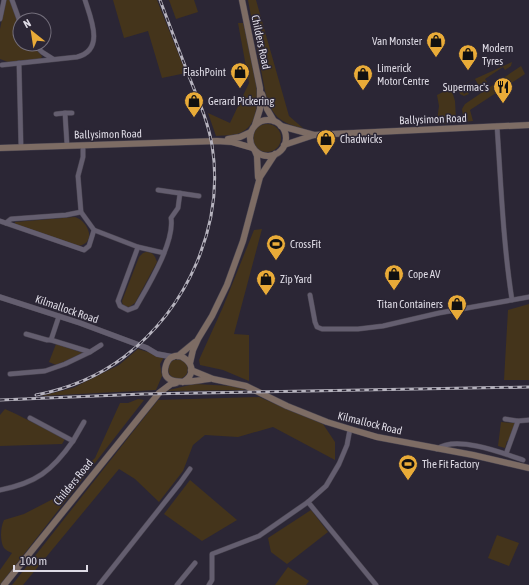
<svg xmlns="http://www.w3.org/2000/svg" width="529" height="585" font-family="'Asap Condensed',sans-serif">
<rect width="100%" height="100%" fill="#2b2635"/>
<!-- green -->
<g fill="#44341b">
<path d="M 6,0 L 10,0 L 20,27 L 20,44 L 31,44 L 42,56 L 41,59 L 8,62 L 0,59 L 0,29 Z"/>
<path d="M 113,0 L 157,0 L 186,73 L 162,78 L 148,31 L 124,38 Z"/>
<path d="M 169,0 L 194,0 L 198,12 L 176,19 Z"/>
<path d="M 248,0 L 256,0 L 289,116 L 304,129 C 279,122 272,117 265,91 Z"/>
<path d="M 238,23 L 243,23 C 249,48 273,120 240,133 C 233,136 224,135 216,136 L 208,113 L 230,123 L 249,83 Z"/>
<path d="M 512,62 L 511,66 L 505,70 L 503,67 L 485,79 L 487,82 L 476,90 L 475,89 L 479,86 L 475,79 L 460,86 L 464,94 L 467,92 L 469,94 L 464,96 L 460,94 L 457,87 Z"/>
<path d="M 521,66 L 525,74 L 470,110 L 473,121 L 464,122 L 462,109 L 465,104 Z"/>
<path d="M 451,88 L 455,101 L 456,120 L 452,123 L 439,124 L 437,121 L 439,106 L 437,95 Z"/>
<circle cx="267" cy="138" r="14"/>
<path d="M 75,217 C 88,221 97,242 79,246 L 15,224 L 15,222 Z"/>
<path d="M 262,229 L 234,334 L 249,335 L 249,381 L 223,370 L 200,365 L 199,360 L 223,307 L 254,230 Z"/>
<path d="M 146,252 C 153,252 155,256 157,262 L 135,303 L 129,307 L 123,306 L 122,301 L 139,257 L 143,253 Z"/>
<path d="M 529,304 L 529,380 L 504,380 L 508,310 Z"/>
<path d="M 56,344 L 83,353 L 56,365 L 49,362 Z"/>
<path d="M 138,349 L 164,357 L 160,364 L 162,376 L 156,390 L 41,396 L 73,388 L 119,365 Z"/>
<circle cx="178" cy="369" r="10"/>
<path d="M 194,384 L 233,386 L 246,390 L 165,391 Z"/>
<path d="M 259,397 L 323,424 L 335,442 L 335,460 L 273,427 L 238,437 L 205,435 L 193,445 L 183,471 L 159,502 L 135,479 L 119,469 L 23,585 L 12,585 L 158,400 Z"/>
<path d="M 138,399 L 144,400 L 0,585 L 0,570 L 12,553 C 9,552 6,550 4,548 C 0,542 0,528 4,520 L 24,514 L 53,499 L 95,458 L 120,403 L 128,403 Z"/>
<path d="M 5,409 L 16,414 L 65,439 L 62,444 L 0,446 L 0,415 Z"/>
<path d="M 501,422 L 515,423 L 509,441 L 507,441 L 505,448 L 498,446 Z"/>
<path d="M 190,480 L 237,520 L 202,541 L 164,514 Z"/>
<path d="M 311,510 L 328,532 L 287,564 L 271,552 L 268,538 Z"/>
<path d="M 497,535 L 519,543 L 509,566 L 488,558 Z"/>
<path d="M 288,567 L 309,581 L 306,585 L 275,585 Z"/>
</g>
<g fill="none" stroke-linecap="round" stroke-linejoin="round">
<defs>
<g id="minor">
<path d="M 12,0 L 20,22"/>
<path d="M 0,19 L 4,0"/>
<path d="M 34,44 L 42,52 L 53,59"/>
<path d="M 19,63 L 21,147"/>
<path d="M 2,65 L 77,57 C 105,50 91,19 85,0"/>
<path d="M 56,114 L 65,113"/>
<path d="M 497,126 C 501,184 503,242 512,300"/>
<path d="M 67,145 L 65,113 L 72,113"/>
<path d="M 83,145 L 83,157 L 78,176 L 81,212 L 94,230 L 138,247 L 164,253"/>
<path d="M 158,190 L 199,196"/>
<path d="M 0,221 L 84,250 L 89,246 L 94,230"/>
<path d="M 6,223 L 11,219 L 66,215 L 81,212"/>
<path d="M 138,247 L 118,301 L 120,306 L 128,310 L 136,307 C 148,286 175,242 171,218 L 178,208 L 180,193"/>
<path d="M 310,295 L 315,322 L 317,327 L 322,329 L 358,329 L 383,326 L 439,313 L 529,297"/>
<path d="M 26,334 L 47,340 L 51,340 L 90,352 L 101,345"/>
<path d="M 51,340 L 59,316"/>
<path d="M 10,374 L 45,371 L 65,364 L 90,352"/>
<path d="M 505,419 L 518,421 L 529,420"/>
<path d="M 73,441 L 84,422"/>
<path d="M 437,449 C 456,435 503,453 523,460"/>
<path d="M 506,454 L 518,421"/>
<path d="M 0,490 C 36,483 52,471 73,441 L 30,418"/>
<path d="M 308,502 L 376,585"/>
<path d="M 99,585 L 180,483 L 190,469"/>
<path d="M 177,585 L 195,563"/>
<path d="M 209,585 L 212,580 L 212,554 L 259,536 L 308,502 L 326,486 L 339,464 L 347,445 L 350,429"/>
</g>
<path id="tertiary" d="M 0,297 L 80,323 L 147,348 L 157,354 L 173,357"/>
<g id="secondary">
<path d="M 242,0 L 260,88 L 260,109 L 255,125"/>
<path d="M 262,94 L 267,109 L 274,121"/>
<circle cx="268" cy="138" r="18"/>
<path d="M 281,126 L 314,135"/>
<path d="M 228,139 L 240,137 L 251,132"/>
<path d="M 284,145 L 314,135 L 332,134 L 529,125"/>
<path d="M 0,148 L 217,141 L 232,142 L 253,148"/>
<path d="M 255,151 L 257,156 L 258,177"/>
<path d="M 178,356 L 195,342"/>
<path d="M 190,363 L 193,350 L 198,339 L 212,316 L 227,285 L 243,241 L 260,177 L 275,154"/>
<path d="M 191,370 L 213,379 L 246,386 L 287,406 L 327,422 L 350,429 L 377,437 L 473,455 L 529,468"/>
<path d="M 183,382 C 207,368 173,342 166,365 C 158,390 197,380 209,379"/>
<path d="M 4,585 L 159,393 L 171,384 L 176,383"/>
</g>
</defs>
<!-- minor casing -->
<use href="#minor" stroke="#494450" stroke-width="5.5"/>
<!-- tertiary casing -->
<use href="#tertiary" stroke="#494450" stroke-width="6"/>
<!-- secondary casing -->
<use href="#secondary" stroke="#494450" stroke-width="7"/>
<!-- minor -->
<use href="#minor" stroke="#645e6f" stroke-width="4.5"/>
<!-- tertiary -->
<use href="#tertiary" stroke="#645e6f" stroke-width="5.5"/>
<!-- secondary -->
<use href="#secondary" stroke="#7d6c64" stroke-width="6"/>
<defs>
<g id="rail">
<path d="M 36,395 C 67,389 99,376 124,357 C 188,308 225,224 212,145 C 208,122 199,101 190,79 C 180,53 170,26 160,0"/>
<path d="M 0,400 L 143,394 L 529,387"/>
</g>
</defs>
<!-- rail casing -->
<use href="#rail" stroke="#b6b3be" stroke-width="3"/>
<!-- rail -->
<use href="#rail" stroke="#2b2635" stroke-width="1.5" stroke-dasharray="4.5" stroke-linecap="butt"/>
</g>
<!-- icons -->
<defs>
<symbol id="shop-pin" viewBox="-11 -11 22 30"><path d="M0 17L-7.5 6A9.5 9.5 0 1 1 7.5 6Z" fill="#e9ab38" stroke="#2b2635"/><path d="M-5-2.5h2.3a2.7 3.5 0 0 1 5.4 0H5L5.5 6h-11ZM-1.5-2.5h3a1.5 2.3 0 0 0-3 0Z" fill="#111"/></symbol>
<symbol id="restaurant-pin" viewBox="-11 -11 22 30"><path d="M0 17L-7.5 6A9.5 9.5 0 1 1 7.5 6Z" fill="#e9ab38" stroke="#2b2635"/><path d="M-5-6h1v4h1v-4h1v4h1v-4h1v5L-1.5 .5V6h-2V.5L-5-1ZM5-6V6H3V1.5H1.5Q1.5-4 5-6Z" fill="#111"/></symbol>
<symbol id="stadium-pin" viewBox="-11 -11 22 30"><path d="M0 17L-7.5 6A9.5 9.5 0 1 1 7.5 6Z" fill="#e9ab38" stroke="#2b2635"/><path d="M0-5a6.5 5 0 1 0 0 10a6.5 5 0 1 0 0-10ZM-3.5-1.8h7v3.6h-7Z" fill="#111"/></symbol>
</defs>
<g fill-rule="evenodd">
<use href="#shop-pin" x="425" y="30" width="22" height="30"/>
<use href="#shop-pin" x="457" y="43" width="22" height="30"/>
<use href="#shop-pin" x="229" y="61" width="22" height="30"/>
<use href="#shop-pin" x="352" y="63" width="22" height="30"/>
<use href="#restaurant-pin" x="492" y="76" width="22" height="30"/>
<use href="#shop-pin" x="183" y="90" width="22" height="30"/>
<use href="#shop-pin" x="315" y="128" width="22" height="30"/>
<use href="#stadium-pin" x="265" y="233" width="22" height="30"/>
<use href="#shop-pin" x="383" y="263" width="22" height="30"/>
<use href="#shop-pin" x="255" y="268" width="22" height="30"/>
<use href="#shop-pin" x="446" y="293" width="22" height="30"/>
<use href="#stadium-pin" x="397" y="453" width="22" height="30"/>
</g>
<g text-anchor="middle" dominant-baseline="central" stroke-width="3" stroke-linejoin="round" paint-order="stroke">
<!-- poi labels -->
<g font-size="11" fill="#dedbe5" stroke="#2b2635" text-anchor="start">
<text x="422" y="41" text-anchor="end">Van Monster</text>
<text x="482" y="48">Modern<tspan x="482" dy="13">Tyres</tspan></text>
<text x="377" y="68">Limerick<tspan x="377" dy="13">Motor Centre</tspan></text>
<text x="226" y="72" text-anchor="end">FlashPoint</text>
<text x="489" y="87" text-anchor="end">Supermac's</text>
<text x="208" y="101">Gerard Pickering</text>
<text x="340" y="139">Chadwicks</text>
<text x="290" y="244">CrossFit</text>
<text x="408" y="274">Cope AV</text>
<text x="280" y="279">Zip Yard</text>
<text x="443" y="304" text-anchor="end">Titan Containers</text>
<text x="422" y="464">The Fit Factory</text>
</g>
<!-- street labels -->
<g font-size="11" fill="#dedbe5" stroke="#2b2635">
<text transform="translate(261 42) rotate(78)">Childers Road</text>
<text transform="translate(433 119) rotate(-2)">Ballysimon Road</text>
<text transform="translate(108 134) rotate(-1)">Ballysimon Road</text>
<text transform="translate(67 309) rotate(19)">Kilmallock Road</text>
<text transform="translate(370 423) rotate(14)">Kilmallock Road</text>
<text transform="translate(73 482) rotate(-51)">Childers Road</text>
</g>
</g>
<!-- north arrow -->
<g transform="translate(32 32) rotate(330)"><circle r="19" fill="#2b2635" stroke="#736e7b"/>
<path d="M0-3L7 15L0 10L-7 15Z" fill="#e9ab38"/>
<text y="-6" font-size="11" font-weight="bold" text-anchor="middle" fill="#dedbe5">N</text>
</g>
<!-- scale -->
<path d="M14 565v6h73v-6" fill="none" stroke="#dedbe5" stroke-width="2"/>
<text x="20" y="565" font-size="12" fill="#dedbe5" stroke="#2b2635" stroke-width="3" paint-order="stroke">100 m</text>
</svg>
